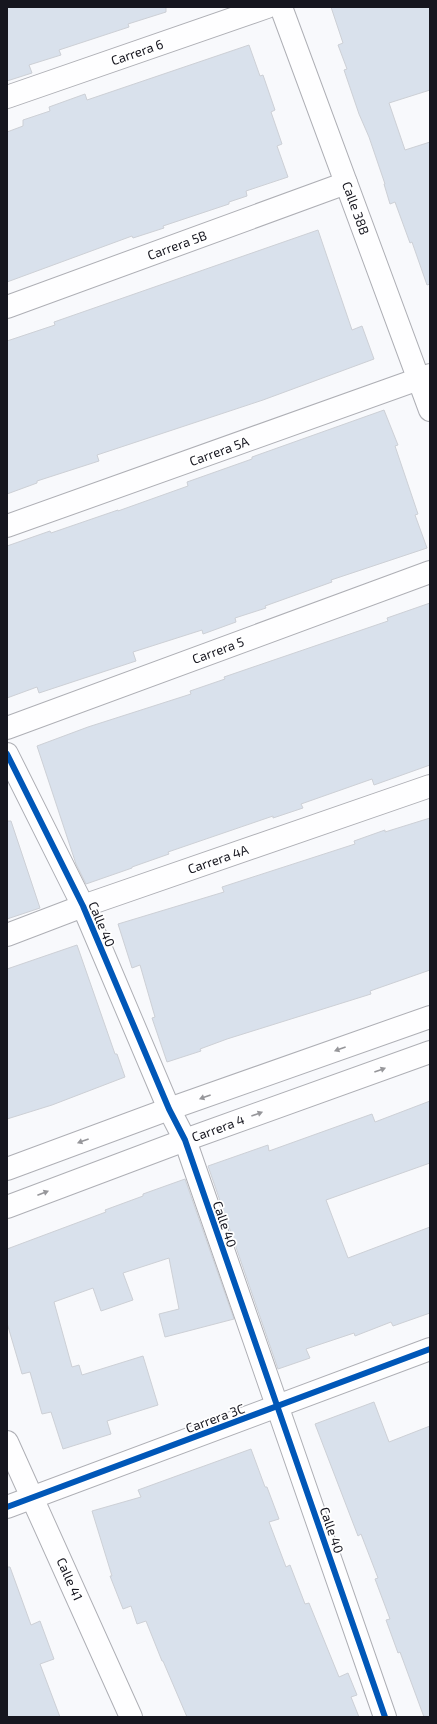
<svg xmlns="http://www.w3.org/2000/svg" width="437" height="1724" font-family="'Exo 2',sans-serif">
<rect width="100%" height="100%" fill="#f8f9fc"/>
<!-- building -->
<g fill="#d9e1ec" stroke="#cdd0d6">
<path d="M 7,7 L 166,7 L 166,12 L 128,24 L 129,27 L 59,50 L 61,55 L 29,65 L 32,73 L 7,81 Z"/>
<path d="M 331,7 L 430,7 L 430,90 L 389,103 L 405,150 L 430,142 L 430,284 L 427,285 L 412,242 L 410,243 L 395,202 L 390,204 L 384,184 L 385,184 L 369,137 L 359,114 L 344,70 L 347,69 L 338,45 L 343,43 Z"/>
<path d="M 249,45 L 260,76 L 263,75 L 275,110 L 271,112 L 282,144 L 277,146 L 288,177 L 246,191 L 247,196 L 229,202 L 229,204 L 163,226 L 164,228 L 133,238 L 132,236 L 7,282 L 7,132 L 23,126 L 23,120 L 50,111 L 49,107 L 85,94 L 87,100 Z"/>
<path d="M 318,230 L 352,330 L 362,326 L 374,359 L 263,400 L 97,455 L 99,461 L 37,481 L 37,483 L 7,494 L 7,341 L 55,325 L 54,322 Z"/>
<path d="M 384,410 L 398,445 L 395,446 L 418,514 L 415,515 L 427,548 L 331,580 L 332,582 L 265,606 L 266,608 L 235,618 L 236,622 L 203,634 L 202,630 L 133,652 L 136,661 L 39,693 L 37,687 L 7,698 L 7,546 L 50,531 L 51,533 L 118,510 L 118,511 L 188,486 L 187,482 L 252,459 L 252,457 Z"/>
<path d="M 430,603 L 430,765 L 374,785 L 372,779 L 301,804 L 303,808 L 273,818 L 273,816 L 168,852 L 169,854 L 132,867 L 132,868 L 86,884 L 76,864 L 37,746 L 88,727 L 191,694 L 190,691 L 225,679 L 224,677 L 388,621 L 387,618 Z"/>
<path d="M 430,818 L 430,970 L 370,991 L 371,994 L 227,1039 L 200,1049 L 201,1051 L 167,1062 L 152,1018 L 155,1017 L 140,965 L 132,968 L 118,924 L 224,892 L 222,887 L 355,844 L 354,841 L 385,830 L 385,832 Z"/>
<path d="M 7,821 L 11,821 L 40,908 L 7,919 Z"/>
<path d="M 77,945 L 115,1054 L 117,1054 L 125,1077 L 52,1105 L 7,1119 L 7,969 Z"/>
<path d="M 430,1101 L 430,1163 L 326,1200 L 348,1258 L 430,1227 L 430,1313 L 393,1326 L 391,1322 L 355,1336 L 354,1333 L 306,1349 L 310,1358 L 278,1369 L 208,1166 L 268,1145 L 269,1151 L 372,1114 L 375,1122 Z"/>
<path d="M 185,1179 L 234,1319 L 165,1337 L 159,1314 L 179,1309 L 169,1258 L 123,1273 L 133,1300 L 101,1311 L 93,1288 L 54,1302 L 72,1367 L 79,1365 L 82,1375 L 143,1356 L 158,1405 L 107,1421 L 111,1434 L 63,1449 L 51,1412 L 42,1414 L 30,1372 L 22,1374 L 7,1323 L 7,1249 L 106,1212 L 105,1210 L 143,1196 L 143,1194 Z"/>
<path d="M 374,1402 L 389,1442 L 430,1426 L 430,1717 L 424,1717 L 400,1652 L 398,1653 L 386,1620 L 390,1619 L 375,1579 L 378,1578 L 361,1534 L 358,1536 L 315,1424 Z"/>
<path d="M 251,1449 L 265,1487 L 267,1487 L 279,1519 L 269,1522 L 286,1567 L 290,1565 L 305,1604 L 309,1603 L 339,1677 L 348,1673 L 357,1695 L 351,1697 L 359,1717 L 187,1717 L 163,1661 L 162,1661 L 146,1621 L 137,1624 L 131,1606 L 123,1609 L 110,1576 L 112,1576 L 92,1511 L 141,1497 L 138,1490 Z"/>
<path d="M 7,1567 L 10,1567 L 31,1625 L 40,1621 L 54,1659 L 40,1664 L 60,1717 L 7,1717 Z"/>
</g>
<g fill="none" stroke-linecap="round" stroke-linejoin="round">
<defs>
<g id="minor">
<path d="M 281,7 L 430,410"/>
<path d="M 7,97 L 267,7"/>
<path d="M 7,307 L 346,183"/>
<path d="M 7,526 L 430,375"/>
<path d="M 7,728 L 430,572"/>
<path d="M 7,754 L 83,906 L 169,1109 L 185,1140 L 385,1717"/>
<path d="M 7,935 L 83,906 L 430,786"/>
<path d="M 7,1169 L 169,1109 L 430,1017"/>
<path d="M 7,1207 L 185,1140 L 430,1052"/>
<path d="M 7,1442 L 131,1717"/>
<path d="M 7,1507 L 430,1349"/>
</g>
</defs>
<!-- minor casing -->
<use href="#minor" stroke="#aeafb5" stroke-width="24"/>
<!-- minor -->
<use href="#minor" stroke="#fefeff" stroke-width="22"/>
<defs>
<g id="cycleway">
<path d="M 7,754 L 83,906 L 169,1109 L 185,1140 L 385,1717"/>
<path d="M 7,1507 L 430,1349"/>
</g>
</defs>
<!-- cycleway casing -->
<use href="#cycleway" stroke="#fff" stroke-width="8"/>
<!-- cycleway -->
<use href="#cycleway" stroke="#0057b8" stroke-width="6"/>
</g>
<!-- one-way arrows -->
<defs><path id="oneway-solid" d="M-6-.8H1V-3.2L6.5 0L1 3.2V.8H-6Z"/></defs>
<g fill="#96969a">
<use href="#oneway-solid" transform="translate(340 1049) rotate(160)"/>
<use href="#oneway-solid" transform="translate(380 1070) rotate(-20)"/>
<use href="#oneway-solid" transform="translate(205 1097) rotate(160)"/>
<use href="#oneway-solid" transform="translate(257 1114) rotate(-20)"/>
<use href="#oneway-solid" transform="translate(83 1141) rotate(160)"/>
<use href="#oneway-solid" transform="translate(43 1193) rotate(-21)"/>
</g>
<g text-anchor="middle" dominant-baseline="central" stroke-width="3.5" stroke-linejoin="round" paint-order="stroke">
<!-- street labels -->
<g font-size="13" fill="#16161f" stroke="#fff">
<text transform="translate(137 52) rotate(-19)">Carrera 6</text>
<text transform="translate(356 208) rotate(70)">Calle 38B</text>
<text transform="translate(177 245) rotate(-20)">Carrera 5B</text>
<text transform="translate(219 451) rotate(-20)">Carrera 5A</text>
<text transform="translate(218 650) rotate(-20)">Carrera 5</text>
<text transform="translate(218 859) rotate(-19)">Carrera 4A</text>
<text transform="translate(102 924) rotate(67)">Calle 40</text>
<text transform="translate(218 1128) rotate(-20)">Carrera 4</text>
<text transform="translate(225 1224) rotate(71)">Calle 40</text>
<text transform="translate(215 1418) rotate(-20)">Carrera 3C</text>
<text transform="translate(332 1530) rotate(71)">Calle 40</text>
<text transform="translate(70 1579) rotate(66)">Calle 41</text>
</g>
</g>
<!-- border -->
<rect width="437" height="1724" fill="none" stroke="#16161f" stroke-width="16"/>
</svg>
